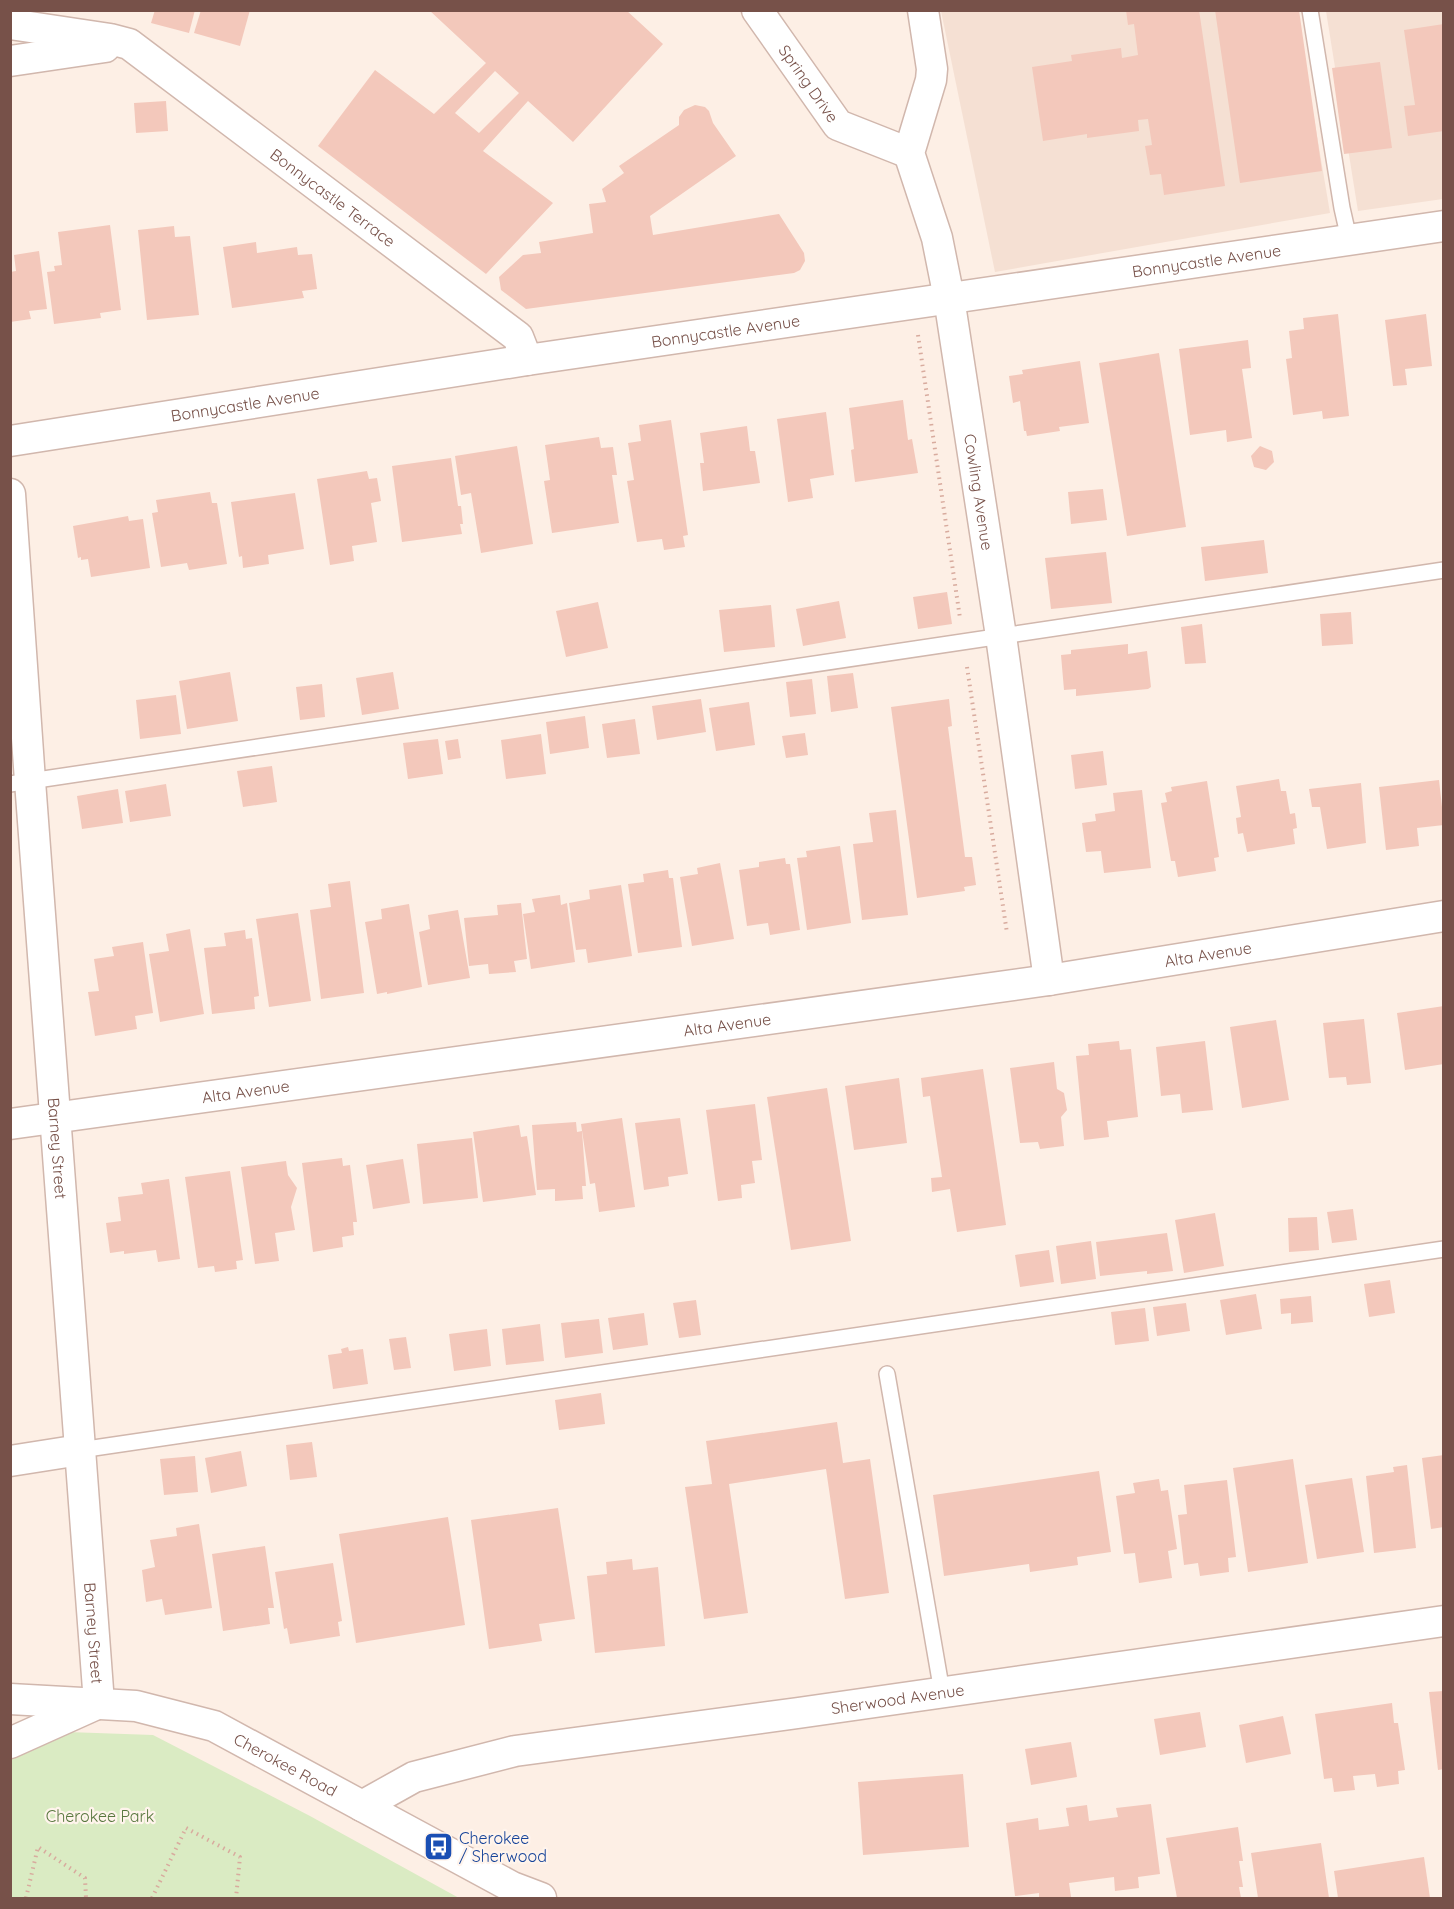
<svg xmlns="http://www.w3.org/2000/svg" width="1454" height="1909" font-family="Quicksand,sans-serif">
<rect width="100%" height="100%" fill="#fdefe5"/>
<!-- residential -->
<g fill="#f5e0d3">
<path d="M 941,11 L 1296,11 L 1330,213 L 995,272 Z"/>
<path d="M 1326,11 L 1443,11 L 1443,199 L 1358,211 Z"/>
</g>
<!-- green -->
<path fill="#daebc3" d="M 11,1730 L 153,1735 L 310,1816 L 459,1898 L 11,1898 Z"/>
<!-- building -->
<g fill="#f3c8bb" fill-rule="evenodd">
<path d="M 155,10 L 195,10 L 189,33 L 151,23 Z"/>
<path d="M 201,10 L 250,10 L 240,46 L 194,33 Z"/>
<path d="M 429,10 L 626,10 L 663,44 L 573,142 L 528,101 L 483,151 L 553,203 L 486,274 L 318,146 L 375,70 L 434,114 L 486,63 ZM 495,71 L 519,93 L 479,133 L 455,113 Z"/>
<path d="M 1126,10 L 1199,10 L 1225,186 L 1164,195 L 1161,174 L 1150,175 L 1145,146 L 1152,145 L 1148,119 L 1138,120 L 1139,131 L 1087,138 L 1087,134 L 1043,141 L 1032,67 L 1072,61 L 1071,55 L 1121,48 L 1122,58 L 1138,55 L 1134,24 L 1128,25 Z"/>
<path d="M 1215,10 L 1299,10 L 1322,171 L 1240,183 Z"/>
<path d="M 1444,24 L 1444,131 L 1408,136 L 1404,106 L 1415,105 L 1404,30 Z"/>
<path d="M 1380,62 L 1392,148 L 1344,154 L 1332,68 Z"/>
<path d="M 166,101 L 168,131 L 136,133 L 134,103 Z"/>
<path d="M 695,105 L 705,107 L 709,111 L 713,123 L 736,156 L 650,216 L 653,235 L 779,214 L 804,253 L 805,261 L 800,270 L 794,273 L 526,309 L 501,290 L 499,277 L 523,255 L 541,253 L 539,242 L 593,233 L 589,204 L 606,202 L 602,189 L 624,173 L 619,166 L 679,125 L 679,117 L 684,110 Z"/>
<path d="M 110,225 L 121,310 L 100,313 L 101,318 L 54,324 L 47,272 L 55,271 L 54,266 L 62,265 L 58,232 Z"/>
<path d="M 174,226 L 175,237 L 190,236 L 199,315 L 147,320 L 138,230 Z"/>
<path d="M 256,242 L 257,253 L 297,247 L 298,255 L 312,254 L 317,289 L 302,291 L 304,298 L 232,308 L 223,247 Z"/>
<path d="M 39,251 L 47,309 L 29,311 L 31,319 L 10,322 L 10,272 L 16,271 L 14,255 Z"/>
<path d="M 1338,314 L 1349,416 L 1323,419 L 1322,411 L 1293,415 L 1286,359 L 1292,358 L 1289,331 L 1304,329 L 1303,318 Z"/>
<path d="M 1426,314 L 1432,366 L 1405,369 L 1407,385 L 1393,386 L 1385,320 Z"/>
<path d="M 1248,340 L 1251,368 L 1242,369 L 1252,438 L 1227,442 L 1226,430 L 1190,435 L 1179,349 Z"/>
<path d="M 1159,353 L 1186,527 L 1127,536 L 1099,363 Z"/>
<path d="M 1080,361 L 1089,423 L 1059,427 L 1060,431 L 1027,436 L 1026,431 L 1024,431 L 1020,401 L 1013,403 L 1009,376 L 1023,374 L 1022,370 Z"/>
<path d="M 903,400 L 908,440 L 912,439 L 918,473 L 855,482 L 851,450 L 854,449 L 849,408 Z"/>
<path d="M 826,412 L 834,475 L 810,479 L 813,498 L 788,502 L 777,419 Z"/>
<path d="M 671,420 L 688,535 L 683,536 L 685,547 L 664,550 L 662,539 L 637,542 L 627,481 L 634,480 L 628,443 L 641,441 L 639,425 Z"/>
<path d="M 747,426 L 750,451 L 755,451 L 760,483 L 703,491 L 700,463 L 704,463 L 700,433 Z"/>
<path d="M 599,437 L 601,448 L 613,447 L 617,475 L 612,475 L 619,523 L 552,533 L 544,481 L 550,480 L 545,445 Z"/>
<path d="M 517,446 L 533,544 L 481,553 L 471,493 L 461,495 L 455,456 Z"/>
<path d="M 1260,446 L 1272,451 L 1274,462 L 1266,470 L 1254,467 L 1251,456 Z"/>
<path d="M 451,458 L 458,506 L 461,506 L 463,524 L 460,524 L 462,534 L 402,542 L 392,466 Z"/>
<path d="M 367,471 L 369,479 L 377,478 L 381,501 L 371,503 L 377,542 L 352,546 L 354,561 L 330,565 L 317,479 Z"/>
<path d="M 1103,489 L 1107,520 L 1071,524 L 1068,492 Z"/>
<path d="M 210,492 L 212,503 L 217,503 L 227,564 L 189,570 L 187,563 L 161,567 L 152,513 L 158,512 L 156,500 Z"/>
<path d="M 295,493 L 304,549 L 268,555 L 269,564 L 243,568 L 242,556 L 239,557 L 231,502 Z"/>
<path d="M 128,516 L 129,521 L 143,519 L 150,568 L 91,577 L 88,559 L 81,560 L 81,557 L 78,558 L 73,526 Z"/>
<path d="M 1264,540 L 1268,573 L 1205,581 L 1201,547 Z"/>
<path d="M 1106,552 L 1112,603 L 1051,609 L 1045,558 Z"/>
<path d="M 947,592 L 952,624 L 918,629 L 913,597 Z"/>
<path d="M 839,601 L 846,638 L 803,646 L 796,609 Z"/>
<path d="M 598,602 L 608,648 L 566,657 L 556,611 Z"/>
<path d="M 771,605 L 775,647 L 724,652 L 719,610 Z"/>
<path d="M 1351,612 L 1353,644 L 1322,646 L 1320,614 Z"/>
<path d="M 1202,624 L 1206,663 L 1185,664 L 1181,627 Z"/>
<path d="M 1128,644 L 1128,654 L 1147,651 L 1151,687 L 1148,689 L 1076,696 L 1076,689 L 1064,690 L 1061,655 L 1071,654 L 1071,650 Z"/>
<path d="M 230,672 L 238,721 L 187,729 L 179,681 Z"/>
<path d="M 393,672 L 399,709 L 362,715 L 356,678 Z"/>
<path d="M 853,673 L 858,708 L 831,712 L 827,676 Z"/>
<path d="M 812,679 L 816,714 L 790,717 L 786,682 Z"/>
<path d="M 322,684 L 325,717 L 300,720 L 296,687 Z"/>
<path d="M 176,695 L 181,734 L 140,739 L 136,700 Z"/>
<path d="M 701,699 L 706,732 L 657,740 L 652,706 Z"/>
<path d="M 949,699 L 952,726 L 948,727 L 965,857 L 972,857 L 976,885 L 964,887 L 965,891 L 917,898 L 891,707 Z"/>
<path d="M 749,702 L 755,745 L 716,751 L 709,708 Z"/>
<path d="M 585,716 L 589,748 L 550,754 L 546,722 Z"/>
<path d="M 635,719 L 640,754 L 607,758 L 602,724 Z"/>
<path d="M 805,733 L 808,755 L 786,758 L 782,736 Z"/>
<path d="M 541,734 L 546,774 L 506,779 L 501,740 Z"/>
<path d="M 438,739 L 443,774 L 408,779 L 403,743 Z"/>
<path d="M 458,739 L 461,758 L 448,760 L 445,741 Z"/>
<path d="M 1103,751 L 1107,785 L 1075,789 L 1071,755 Z"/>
<path d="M 272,766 L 277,802 L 243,807 L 237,771 Z"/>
<path d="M 1279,779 L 1281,791 L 1286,791 L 1290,814 L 1295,813 L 1297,828 L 1293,829 L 1295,844 L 1247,852 L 1243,833 L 1238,834 L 1236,818 L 1241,817 L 1236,786 Z"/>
<path d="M 1439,780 L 1444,825 L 1417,828 L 1419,846 L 1386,850 L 1379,787 Z"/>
<path d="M 1207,781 L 1219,857 L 1214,858 L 1216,871 L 1178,877 L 1175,861 L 1171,861 L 1161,803 L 1167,802 L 1165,793 L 1172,791 L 1171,787 Z"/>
<path d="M 1361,783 L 1366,843 L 1327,849 L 1320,807 L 1312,807 L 1309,789 Z"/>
<path d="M 166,784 L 171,816 L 130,822 L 125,791 Z"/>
<path d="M 118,789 L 123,823 L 82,829 L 77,796 Z"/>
<path d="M 1142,790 L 1151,868 L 1104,873 L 1101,851 L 1086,852 L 1082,823 L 1096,821 L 1095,814 L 1115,811 L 1113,793 Z"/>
<path d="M 896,810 L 908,915 L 862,920 L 853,844 L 873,842 L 869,813 Z"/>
<path d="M 840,846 L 851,923 L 807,930 L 797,858 L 807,857 L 806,851 Z"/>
<path d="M 785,858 L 786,864 L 790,864 L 800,930 L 770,935 L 768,923 L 747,926 L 739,870 L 759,867 L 759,862 Z"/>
<path d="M 720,863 L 734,939 L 692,946 L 680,877 L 698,874 L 697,868 Z"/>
<path d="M 668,870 L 669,878 L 673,878 L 682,947 L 638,953 L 628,884 L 644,882 L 643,874 Z"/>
<path d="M 350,881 L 364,993 L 321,999 L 310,910 L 331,907 L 328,884 Z"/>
<path d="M 621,885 L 632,956 L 588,963 L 586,949 L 576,950 L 569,903 L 590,899 L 589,890 Z"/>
<path d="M 560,895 L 561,905 L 567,903 L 575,962 L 531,969 L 523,914 L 535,912 L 532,899 Z"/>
<path d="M 521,903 L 527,959 L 514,961 L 516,972 L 489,974 L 488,964 L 469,966 L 464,918 L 498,915 L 497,905 Z"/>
<path d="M 409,904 L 422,987 L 387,994 L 387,992 L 377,994 L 365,922 L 382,919 L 381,909 Z"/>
<path d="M 458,910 L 470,978 L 428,985 L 419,932 L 430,929 L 428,915 Z"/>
<path d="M 298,913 L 311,1001 L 269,1007 L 256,919 Z"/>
<path d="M 190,929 L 204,1014 L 160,1022 L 149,954 L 169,951 L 166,934 Z"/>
<path d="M 245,930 L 246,939 L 252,938 L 259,996 L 254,997 L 255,1009 L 212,1014 L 204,948 L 226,946 L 224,933 Z"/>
<path d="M 143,942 L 153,1013 L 135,1016 L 137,1029 L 95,1036 L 88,992 L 99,991 L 94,959 L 114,956 L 112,947 Z"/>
<path d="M 1444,1006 L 1444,1064 L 1405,1070 L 1397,1013 Z"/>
<path d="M 1364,1019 L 1371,1083 L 1347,1085 L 1346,1077 L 1329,1078 L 1323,1023 Z"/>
<path d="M 1276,1020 L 1289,1100 L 1242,1108 L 1230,1027 Z"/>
<path d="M 1119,1041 L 1120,1050 L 1131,1049 L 1138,1117 L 1107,1121 L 1109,1137 L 1084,1140 L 1076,1056 L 1089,1055 L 1088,1044 Z"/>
<path d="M 1205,1041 L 1213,1110 L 1182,1113 L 1180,1094 L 1161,1096 L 1156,1047 Z"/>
<path d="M 1054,1062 L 1057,1089 L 1064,1093 L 1067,1110 L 1061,1117 L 1064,1146 L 1040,1149 L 1038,1142 L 1020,1143 L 1010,1068 Z"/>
<path d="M 983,1069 L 1006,1225 L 957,1232 L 950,1189 L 932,1192 L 931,1178 L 942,1177 L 930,1096 L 923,1097 L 921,1078 Z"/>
<path d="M 899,1078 L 907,1143 L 854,1150 L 845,1086 Z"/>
<path d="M 827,1088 L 851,1241 L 791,1250 L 767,1097 Z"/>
<path d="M 755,1104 L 762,1160 L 752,1161 L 755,1183 L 741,1185 L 742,1198 L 718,1201 L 706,1110 Z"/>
<path d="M 622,1118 L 635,1207 L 599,1212 L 595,1183 L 590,1184 L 581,1124 Z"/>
<path d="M 680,1118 L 688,1174 L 668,1177 L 669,1186 L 644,1190 L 635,1123 Z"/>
<path d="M 576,1122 L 577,1132 L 582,1131 L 586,1186 L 582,1186 L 583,1199 L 555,1201 L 555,1189 L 537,1190 L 532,1125 Z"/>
<path d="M 519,1125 L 521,1137 L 527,1136 L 536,1195 L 483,1202 L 473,1132 Z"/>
<path d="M 472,1138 L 478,1198 L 423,1204 L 417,1144 Z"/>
<path d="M 342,1158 L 343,1166 L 350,1165 L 357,1222 L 353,1222 L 354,1235 L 342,1237 L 343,1247 L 313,1252 L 302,1163 Z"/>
<path d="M 403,1159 L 410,1203 L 373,1209 L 366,1165 Z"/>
<path d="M 286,1161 L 288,1175 L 297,1188 L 291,1207 L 295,1230 L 275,1233 L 279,1261 L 255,1264 L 241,1167 Z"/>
<path d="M 230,1171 L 243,1260 L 236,1261 L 237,1269 L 215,1272 L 214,1266 L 198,1268 L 185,1177 Z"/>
<path d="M 169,1179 L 180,1259 L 158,1262 L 156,1250 L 124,1254 L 124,1251 L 110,1253 L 106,1223 L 121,1221 L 118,1197 L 143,1194 L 141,1183 Z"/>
<path d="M 1353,1209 L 1357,1240 L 1332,1243 L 1327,1212 Z"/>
<path d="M 1215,1213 L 1224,1266 L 1184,1273 L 1175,1220 Z"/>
<path d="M 1317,1217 L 1319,1250 L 1289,1252 L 1288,1218 Z"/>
<path d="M 1167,1233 L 1173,1271 L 1147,1274 L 1147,1271 L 1100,1276 L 1096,1242 Z"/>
<path d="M 1091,1241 L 1096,1279 L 1061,1284 L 1056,1246 Z"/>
<path d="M 1049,1250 L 1054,1282 L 1020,1287 L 1015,1255 Z"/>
<path d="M 1390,1280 L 1395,1313 L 1369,1317 L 1364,1284 Z"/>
<path d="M 1256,1294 L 1262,1329 L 1226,1335 L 1220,1300 Z"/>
<path d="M 1311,1296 L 1313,1322 L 1291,1324 L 1291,1313 L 1281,1314 L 1280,1299 Z"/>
<path d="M 696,1300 L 701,1335 L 679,1338 L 673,1303 Z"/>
<path d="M 1186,1303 L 1190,1331 L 1157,1336 L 1153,1307 Z"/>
<path d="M 1145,1308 L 1149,1341 L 1115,1345 L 1111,1312 Z"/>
<path d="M 644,1313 L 648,1345 L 613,1350 L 608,1318 Z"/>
<path d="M 599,1319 L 603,1353 L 565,1358 L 561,1323 Z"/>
<path d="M 540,1324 L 544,1361 L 506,1365 L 502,1329 Z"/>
<path d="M 487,1329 L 491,1366 L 454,1371 L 449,1334 Z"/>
<path d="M 406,1337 L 411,1368 L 394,1370 L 389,1339 Z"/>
<path d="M 348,1347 L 349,1351 L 363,1349 L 368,1384 L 333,1389 L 328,1355 L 342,1353 L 341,1349 Z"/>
<path d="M 601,1393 L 605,1424 L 559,1430 L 555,1400 Z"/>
<path d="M 837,1422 L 843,1463 L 870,1459 L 889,1593 L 845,1599 L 826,1469 L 729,1484 L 748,1613 L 704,1619 L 685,1487 L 712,1484 L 706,1441 Z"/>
<path d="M 312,1442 L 317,1477 L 290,1480 L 286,1445 Z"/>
<path d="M 241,1451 L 247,1486 L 211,1493 L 205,1458 Z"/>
<path d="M 1444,1455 L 1444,1527 L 1431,1529 L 1422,1458 Z"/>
<path d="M 195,1456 L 198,1492 L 164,1495 L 160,1459 Z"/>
<path d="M 1293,1459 L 1308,1563 L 1248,1572 L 1233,1468 Z"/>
<path d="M 1407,1465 L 1416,1548 L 1374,1553 L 1366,1476 L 1394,1472 L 1393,1467 Z"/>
<path d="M 1099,1471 L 1111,1552 L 1077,1557 L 1078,1565 L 1030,1572 L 1029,1564 L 944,1576 L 933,1495 Z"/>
<path d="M 1352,1478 L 1364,1552 L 1317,1559 L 1305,1485 Z"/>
<path d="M 1159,1479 L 1161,1491 L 1168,1490 L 1177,1549 L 1168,1551 L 1172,1578 L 1139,1583 L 1135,1553 L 1124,1554 L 1116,1496 L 1135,1493 L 1133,1483 Z"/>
<path d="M 1227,1480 L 1236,1557 L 1228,1558 L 1229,1572 L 1200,1576 L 1198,1563 L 1184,1565 L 1178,1515 L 1187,1514 L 1184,1485 Z"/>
<path d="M 558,1508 L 575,1619 L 539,1624 L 542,1641 L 489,1649 L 471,1520 Z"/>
<path d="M 448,1517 L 465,1625 L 356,1643 L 339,1534 Z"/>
<path d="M 199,1524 L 212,1608 L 165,1615 L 162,1599 L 146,1602 L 142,1570 L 155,1567 L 150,1540 L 177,1536 L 176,1528 Z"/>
<path d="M 265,1546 L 274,1608 L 268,1608 L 270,1624 L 223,1631 L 212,1554 Z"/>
<path d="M 632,1559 L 633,1570 L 658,1567 L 665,1646 L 595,1653 L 587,1576 L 607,1574 L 606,1562 Z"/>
<path d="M 333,1563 L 342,1621 L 338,1622 L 340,1636 L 290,1644 L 287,1628 L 284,1629 L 275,1572 Z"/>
<path d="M 1444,1691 L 1444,1769 L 1438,1770 L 1429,1692 Z"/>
<path d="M 1392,1703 L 1394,1723 L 1398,1723 L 1405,1770 L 1398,1771 L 1399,1784 L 1377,1787 L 1375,1774 L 1353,1776 L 1355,1790 L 1334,1792 L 1332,1778 L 1324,1779 L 1315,1714 Z"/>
<path d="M 1200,1712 L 1206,1747 L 1160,1755 L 1154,1719 Z"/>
<path d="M 1283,1716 L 1291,1754 L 1246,1763 L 1239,1725 Z"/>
<path d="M 1071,1742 L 1077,1777 L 1031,1785 L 1025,1749 Z"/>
<path d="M 963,1774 L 969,1847 L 863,1855 L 858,1782 Z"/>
<path d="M 1151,1804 L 1160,1874 L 1138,1877 L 1139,1888 L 1115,1891 L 1114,1877 L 1069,1883 L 1071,1897 L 1039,1898 L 1039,1893 L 1015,1896 L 1006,1823 L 1038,1818 L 1039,1830 L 1069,1826 L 1066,1808 L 1087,1805 L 1089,1821 L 1118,1817 L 1116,1808 Z"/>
<path d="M 1238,1827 L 1243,1861 L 1239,1861 L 1243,1887 L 1239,1887 L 1241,1898 L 1177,1898 L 1166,1838 Z"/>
<path d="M 1321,1843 L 1329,1898 L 1258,1898 L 1251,1853 Z"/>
<path d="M 1424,1857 L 1430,1898 L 1338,1898 L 1334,1871 Z"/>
</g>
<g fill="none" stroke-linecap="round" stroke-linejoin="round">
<defs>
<g id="lane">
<path d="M 1310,10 L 1342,208 L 1349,239"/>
<path d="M 10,784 L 1444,570"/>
<path d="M 887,1374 L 942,1692"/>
<path d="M 80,1450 L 1444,1249"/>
</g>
<g id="street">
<path id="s1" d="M 757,10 L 838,125 L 909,153"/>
<path id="s2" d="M 923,10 L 932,69 L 931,80 L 909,153 L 937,238 L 949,298 L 1001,636 L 1049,980"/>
<path id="s3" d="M 10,24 L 110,39 L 129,44 L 518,337 L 527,360"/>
<path d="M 10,61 L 105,47"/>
<path id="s4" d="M 10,441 L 527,360 L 1444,226"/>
<path id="s5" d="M 10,494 L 30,781 L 99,1703 L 10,1743"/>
<path id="s6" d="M 10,1124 L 1049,980 L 1444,916"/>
<path d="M 10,1461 L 80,1450"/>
<path id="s7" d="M 10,1699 L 136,1706 L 214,1726 L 512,1887 L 541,1898"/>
<path id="s8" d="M 362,1806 L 414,1777 L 515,1751 L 798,1713 L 1444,1621"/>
</g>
</defs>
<!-- lane casing -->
<use href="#lane" stroke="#d1b7ad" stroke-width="18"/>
<!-- street casing -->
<use href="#street" stroke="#d1b7ad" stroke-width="33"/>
<!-- path -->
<g stroke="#d8ab9e" stroke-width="4" stroke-dasharray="1.5 4.5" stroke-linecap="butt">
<path d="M 918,335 L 960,618"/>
<path d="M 967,667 L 1007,933"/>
<path d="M 26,1898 L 38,1847 L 85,1878 L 86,1898"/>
<path d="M 152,1898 L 186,1828 L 240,1857 L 236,1898"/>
</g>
<!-- lane -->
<use href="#lane" stroke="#fff" stroke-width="15"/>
<!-- street -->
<use href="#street" stroke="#fff" stroke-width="30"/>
</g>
<!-- icons -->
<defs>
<symbol id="bus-square" viewBox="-11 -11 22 22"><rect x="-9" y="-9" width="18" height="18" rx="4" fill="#1a4fb4" stroke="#fff4ec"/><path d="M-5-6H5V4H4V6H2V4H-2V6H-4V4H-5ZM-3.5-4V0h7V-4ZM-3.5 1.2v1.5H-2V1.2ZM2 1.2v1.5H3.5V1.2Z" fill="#fff"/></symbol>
</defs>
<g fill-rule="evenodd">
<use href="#bus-square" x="422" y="1830" width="33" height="33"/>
</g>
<g text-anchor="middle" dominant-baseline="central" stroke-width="4.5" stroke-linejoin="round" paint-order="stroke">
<!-- street labels -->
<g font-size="16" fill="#775149" stroke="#fff4ec">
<text stroke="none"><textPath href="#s1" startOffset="90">Spring Drive</textPath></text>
<text stroke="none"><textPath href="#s3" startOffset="376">Bonnycastle Terrace</textPath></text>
<text stroke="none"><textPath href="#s4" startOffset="1210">Bonnycastle Avenue</textPath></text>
<text stroke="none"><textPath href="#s4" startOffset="724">Bonnycastle Avenue</textPath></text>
<text stroke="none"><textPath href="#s4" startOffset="238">Bonnycastle Avenue</textPath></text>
<text stroke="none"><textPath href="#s2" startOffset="494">Cowling Avenue</textPath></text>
<text stroke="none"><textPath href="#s6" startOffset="1210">Alta Avenue</textPath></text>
<text stroke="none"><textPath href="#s6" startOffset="724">Alta Avenue</textPath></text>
<text stroke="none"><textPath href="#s6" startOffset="238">Alta Avenue</textPath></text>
<text stroke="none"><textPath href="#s5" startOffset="656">Barney Street</textPath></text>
<text stroke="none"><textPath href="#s5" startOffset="1142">Barney Street</textPath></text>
<text stroke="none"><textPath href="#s8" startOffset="550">Sherwood Avenue</textPath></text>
<text stroke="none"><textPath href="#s7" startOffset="288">Cherokee Road</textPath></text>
</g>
<!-- park labels -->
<g font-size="16" fill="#58773e" stroke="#fff4ec">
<text x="100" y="1816">Cherokee Park</text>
</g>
<!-- transit labels -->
<g font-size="16" fill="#164399" stroke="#fff4ec" text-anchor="start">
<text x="459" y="1838">Cherokee<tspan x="459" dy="18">/ Sherwood</tspan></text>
</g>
</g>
<!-- border -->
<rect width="1454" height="1909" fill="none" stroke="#775149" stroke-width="24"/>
</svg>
